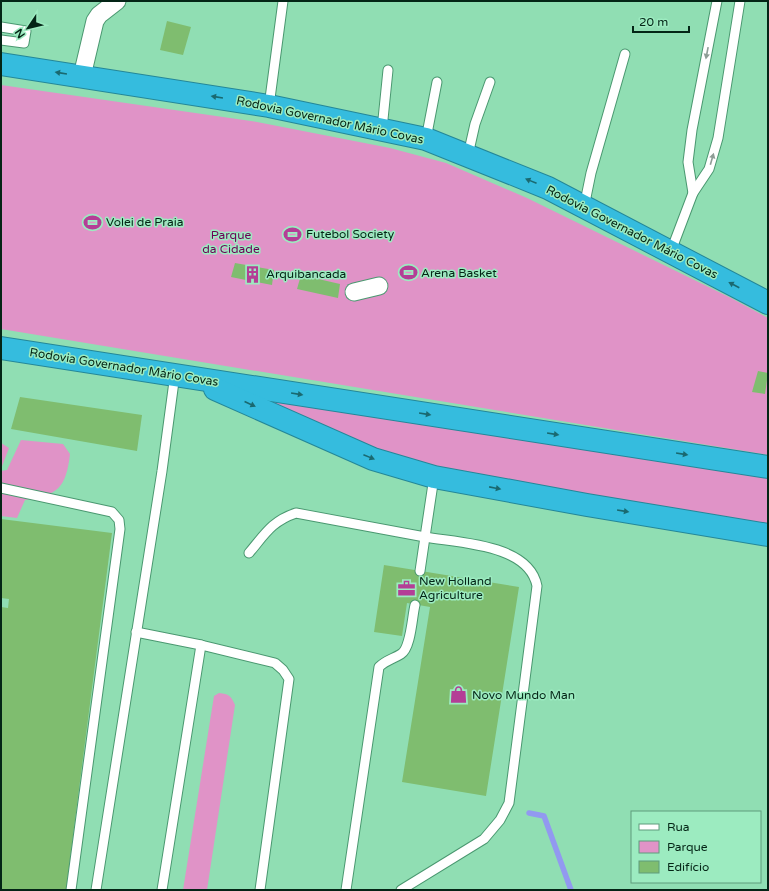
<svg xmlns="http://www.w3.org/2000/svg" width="769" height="891" font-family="'Varela Round',sans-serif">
<rect width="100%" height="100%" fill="#90deb3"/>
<!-- green -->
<g fill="#e093c7">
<path d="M 1,85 L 257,122 L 390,148 L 446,163 L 527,198 L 731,298 L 768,318 L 768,455 L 1,329 Z"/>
<path d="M 189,376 L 768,475 L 768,535 L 434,477 Z"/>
<path d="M 21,440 L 63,444 L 70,454 C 66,488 58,495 25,500 L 17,518 L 1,516 L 1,471 L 7,470 Z"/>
<path d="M 1,443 L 9,448 L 1,469 Z"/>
<path d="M 219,693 C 229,694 231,696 235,705 L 207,890 L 183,890 L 214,696 Z"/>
</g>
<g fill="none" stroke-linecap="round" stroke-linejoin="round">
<!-- stream -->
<path stroke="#9299f0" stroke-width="5.5" d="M 529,813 L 544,816 L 571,890"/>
</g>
<!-- building -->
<g fill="#7fbd6f">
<path d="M 167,21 L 191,27 L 183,55 L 160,50 Z"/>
<path d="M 235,263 L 274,270 L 272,285 L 231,277 Z"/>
<path d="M 301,275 L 340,284 L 338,298 L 297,289 Z"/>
<path d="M 758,371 L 768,373 L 765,394 L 752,392 Z"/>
<path d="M 20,397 L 142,415 L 137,451 L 11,429 Z"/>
<path d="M 1,519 L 112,533 L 66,890 L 1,890 L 1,607 L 8,608 L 9,599 L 1,598 Z"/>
<path d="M 384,565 L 519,587 L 486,796 L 402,782 L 430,607 L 407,603 L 402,636 L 374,632 Z"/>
</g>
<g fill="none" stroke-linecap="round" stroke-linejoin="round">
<defs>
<g id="lane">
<path d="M 1,27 L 26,31 L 24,43 L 1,40"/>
<path d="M 269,106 L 283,1"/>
<path d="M 382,129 L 388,70"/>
<path d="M 426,139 L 437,82"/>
<path d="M 468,155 L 475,124 L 490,82"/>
<path d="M 693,193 L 688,162 L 692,130 L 717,1"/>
<path d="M 584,207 L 591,173 L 625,54"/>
<path d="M 671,251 L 693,193 L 709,169 L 718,138 L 740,1"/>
<path d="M 1,488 L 112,512 L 119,520 L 120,529 L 71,890"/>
<path d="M 249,553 C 265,534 272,521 296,513 L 425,537 L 420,571"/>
<path d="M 136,632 L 201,645 L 162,890"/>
<path d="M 201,645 L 275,663 L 283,670 L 289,679 L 260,890"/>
<path d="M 96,890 L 162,471 L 175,374"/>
<path d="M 346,890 L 379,667 C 386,660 393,659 401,654 C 411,648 412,617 415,605"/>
<path d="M 401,890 L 484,839 L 500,820 L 509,803 L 537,586 C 529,544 459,543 425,537 L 434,477"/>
</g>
<g id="street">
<path d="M 82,76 L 95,21 L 99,15 L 117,1"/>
<path d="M 354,292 L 379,286"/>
</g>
<g id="highway">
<path d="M 1,64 L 269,106 L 426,139 L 548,188 L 768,303"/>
<path d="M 1,348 L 768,467"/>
<path d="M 215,389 L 373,459 L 434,477 L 587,505 L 768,535"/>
</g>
</defs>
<!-- lane casing -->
<use href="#lane" stroke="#4a9870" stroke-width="11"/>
<!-- street casing -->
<use href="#street" stroke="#4a9870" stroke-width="19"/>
<!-- highway casing -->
<use href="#highway" stroke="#248798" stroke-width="24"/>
<!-- lane -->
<use href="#lane" stroke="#fff" stroke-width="9"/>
<!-- street -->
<use href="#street" stroke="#fff" stroke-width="17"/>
<!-- highway -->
<use href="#highway" stroke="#35bcde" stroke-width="22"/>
</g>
<!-- one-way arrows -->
<defs><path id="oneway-solid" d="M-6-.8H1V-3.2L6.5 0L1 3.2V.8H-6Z"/></defs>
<g fill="#8e9d96">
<use href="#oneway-solid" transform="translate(707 53) rotate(101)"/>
<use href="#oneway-solid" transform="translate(712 159) rotate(-74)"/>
</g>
<g fill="#1a6970">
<use href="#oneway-solid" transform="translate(61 73) rotate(-171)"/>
<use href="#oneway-solid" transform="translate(217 97) rotate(-171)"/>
<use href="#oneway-solid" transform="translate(531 181) rotate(-158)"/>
<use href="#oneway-solid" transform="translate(734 285) rotate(-152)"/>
<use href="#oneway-solid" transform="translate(297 394) rotate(9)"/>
<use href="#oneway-solid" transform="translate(250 404) rotate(25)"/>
<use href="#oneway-solid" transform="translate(425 414) rotate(9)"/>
<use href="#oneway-solid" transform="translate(553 434) rotate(9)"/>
<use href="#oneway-solid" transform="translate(682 454) rotate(9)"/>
<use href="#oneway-solid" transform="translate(369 457) rotate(22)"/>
<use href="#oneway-solid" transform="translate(495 488) rotate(11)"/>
<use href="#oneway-solid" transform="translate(623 511) rotate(9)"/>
</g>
<!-- icons -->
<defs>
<symbol id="stadium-bare" viewBox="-9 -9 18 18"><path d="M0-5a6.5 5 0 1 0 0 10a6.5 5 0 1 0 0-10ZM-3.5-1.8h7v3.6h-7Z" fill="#b43e96" stroke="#9cebc0" stroke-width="2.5" paint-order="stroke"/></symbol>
<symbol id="building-bare" viewBox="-9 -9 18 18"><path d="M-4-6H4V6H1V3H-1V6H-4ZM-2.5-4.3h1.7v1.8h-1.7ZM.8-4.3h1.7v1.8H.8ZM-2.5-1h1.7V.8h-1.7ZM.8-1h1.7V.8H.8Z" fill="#b43e96" stroke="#9cebc0" stroke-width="2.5" paint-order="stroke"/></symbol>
<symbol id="office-bare" viewBox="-9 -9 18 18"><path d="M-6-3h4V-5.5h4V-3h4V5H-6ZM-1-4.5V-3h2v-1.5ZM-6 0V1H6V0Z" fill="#b43e96" stroke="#9cebc0" stroke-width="2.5" paint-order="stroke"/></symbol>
<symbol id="shop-bare" viewBox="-9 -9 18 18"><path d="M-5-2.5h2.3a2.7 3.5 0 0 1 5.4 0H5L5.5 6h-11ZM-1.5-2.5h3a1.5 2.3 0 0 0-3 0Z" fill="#b43e96" stroke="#9cebc0" stroke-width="2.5" paint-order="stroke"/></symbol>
</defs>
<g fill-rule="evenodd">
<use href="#stadium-bare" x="80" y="210" width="25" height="25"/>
<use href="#stadium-bare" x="280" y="222" width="25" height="25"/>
<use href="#stadium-bare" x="396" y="260" width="25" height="25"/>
<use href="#building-bare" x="240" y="262" width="25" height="25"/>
<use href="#office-bare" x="394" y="576" width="25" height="25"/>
<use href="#shop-bare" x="446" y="682" width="25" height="25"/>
</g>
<g text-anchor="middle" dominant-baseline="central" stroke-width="3" stroke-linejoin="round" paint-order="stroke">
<!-- street labels -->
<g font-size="12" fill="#042516" stroke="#9cebc0">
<text transform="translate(330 120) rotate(12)">Rodovia Governador Mário Covas</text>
<text transform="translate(632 232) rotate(27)">Rodovia Governador Mário Covas</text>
<text transform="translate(124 367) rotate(9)">Rodovia Governador Mário Covas</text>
</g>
<!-- poi labels -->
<g font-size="12" fill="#042516" stroke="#9cebc0" text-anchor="start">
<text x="106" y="222">Volei de Praia</text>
<text x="306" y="234">Futebol Society</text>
<text x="421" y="273">Arena Basket</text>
<text x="266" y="274">Arquibancada</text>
<text x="419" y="581">New Holland<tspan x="419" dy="14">Agriculture</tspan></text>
<text x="472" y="695">Novo Mundo Man</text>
</g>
<!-- park labels -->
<g font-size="12" fill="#6c0056" stroke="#9cebc0">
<text x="231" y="235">Parque<tspan x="231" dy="14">da Cidade</tspan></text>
</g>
</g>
<!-- border -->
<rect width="769" height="891" fill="none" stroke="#042516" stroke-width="4"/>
<!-- legend -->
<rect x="631" y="811" width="130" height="72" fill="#9cebc0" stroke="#5f9c7c"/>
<rect x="639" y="824" width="20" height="6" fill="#ffffff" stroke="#5f9c7c"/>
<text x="667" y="831" font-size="12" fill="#042516">Rua</text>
<rect x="639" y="841" width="20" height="12" fill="#e093c7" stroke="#5f9c7c"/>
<text x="667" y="851" font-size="12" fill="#042516">Parque</text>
<rect x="639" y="861" width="20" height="12" fill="#7fbd6f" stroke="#5f9c7c"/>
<text x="667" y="871" font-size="12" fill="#042516">Edifício</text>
<!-- north arrow -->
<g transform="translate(28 28) rotate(235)" stroke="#9cebc0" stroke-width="3" paint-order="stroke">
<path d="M0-3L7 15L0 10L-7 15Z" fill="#042516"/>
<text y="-6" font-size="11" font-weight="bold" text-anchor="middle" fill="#042516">N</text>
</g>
<!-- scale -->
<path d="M633 26v6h56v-6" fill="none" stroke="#042516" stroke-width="2"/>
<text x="639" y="26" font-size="12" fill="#042516" stroke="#9cebc0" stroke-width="3" paint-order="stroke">20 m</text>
</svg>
